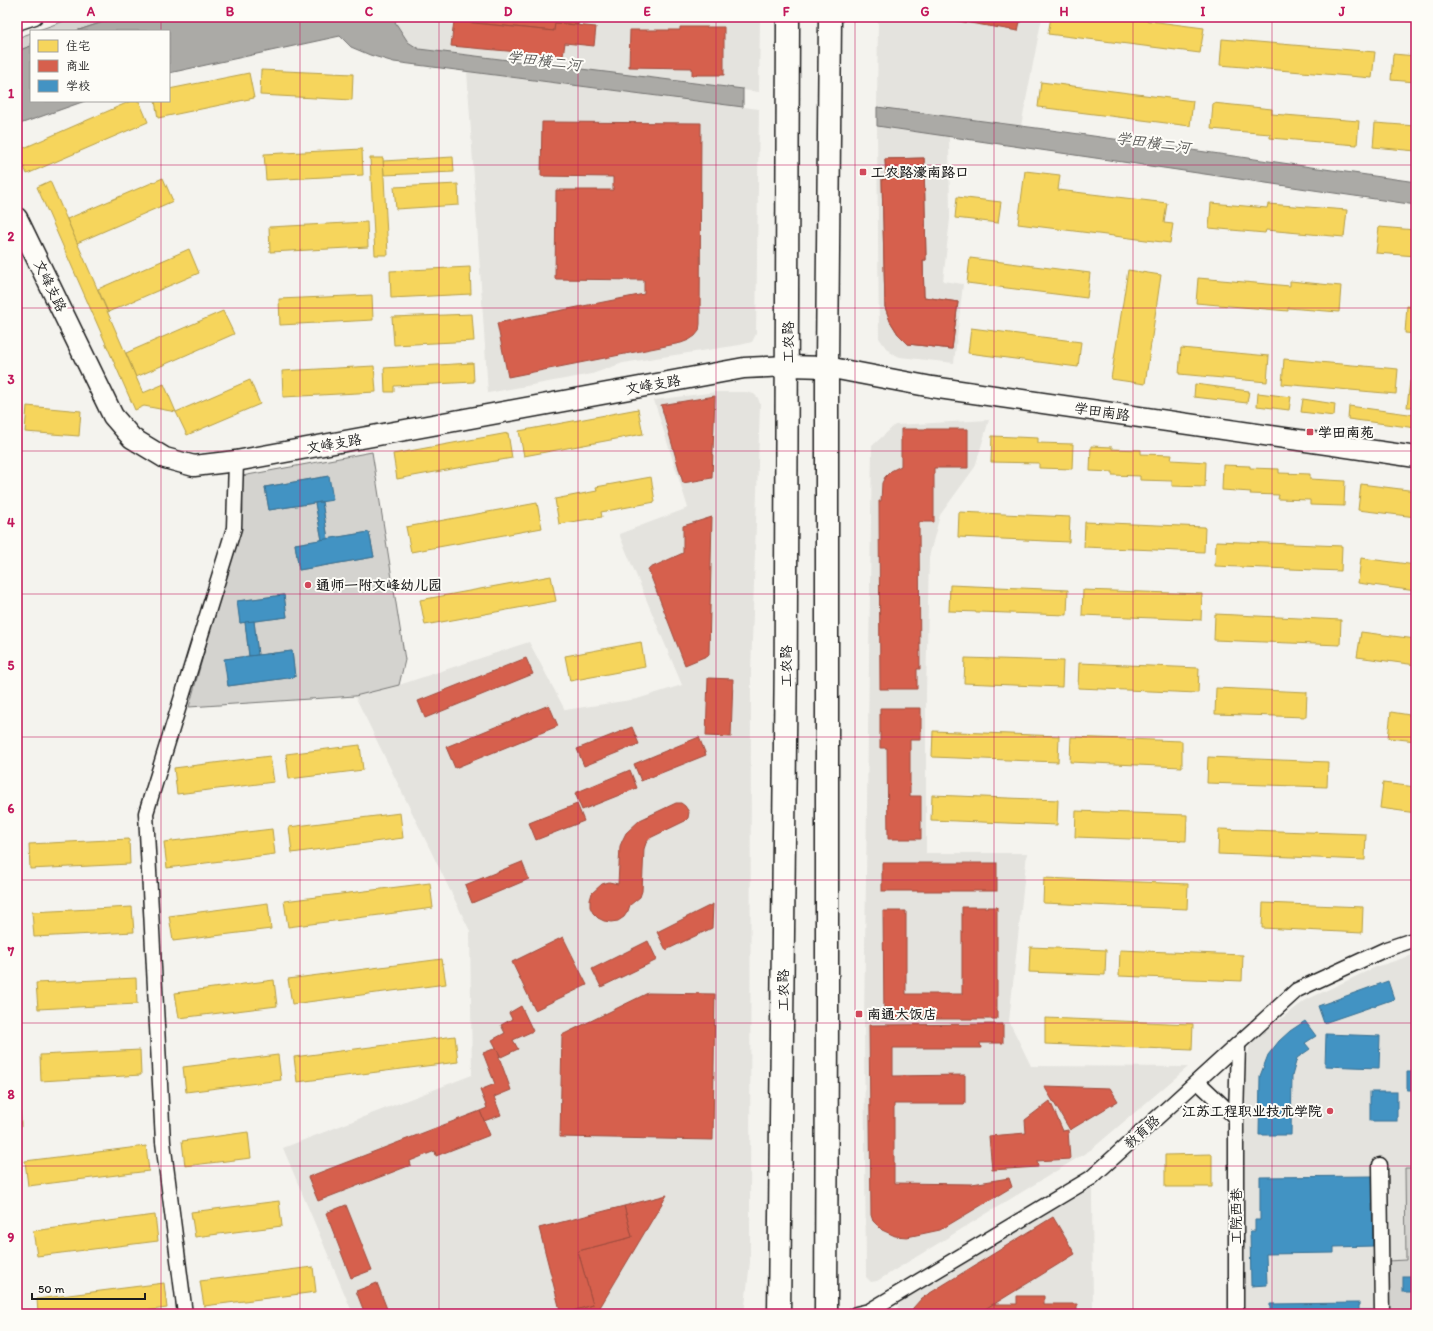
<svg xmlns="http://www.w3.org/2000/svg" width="1433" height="1331" font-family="Itim,'LXGW WenKai TC',sans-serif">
<rect width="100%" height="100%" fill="#f4f3ee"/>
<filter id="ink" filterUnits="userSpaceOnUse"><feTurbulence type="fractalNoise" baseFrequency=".025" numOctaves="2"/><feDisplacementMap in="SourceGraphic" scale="8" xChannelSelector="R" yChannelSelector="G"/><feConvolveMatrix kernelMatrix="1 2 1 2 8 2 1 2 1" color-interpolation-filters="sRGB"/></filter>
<g filter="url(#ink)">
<!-- built -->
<g fill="#e4e3de">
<path d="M 399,17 L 760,17 L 759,92 L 419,49 L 408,42 L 395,22 Z"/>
<path d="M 878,17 L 1042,17 L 1021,126 L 877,107 Z"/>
<path d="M 467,71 L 759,109 L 756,334 L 752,342 L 740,345 L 623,363 L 592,374 L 488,393 Z"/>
<path d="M 877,126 L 949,136 L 950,219 L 943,281 L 963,284 L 954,363 L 900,357 L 891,353 L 886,348 L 879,338 Z"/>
<path d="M 716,392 L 746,392 L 754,394 L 758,398 L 760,404 L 751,672 L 750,1262 L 744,1314 L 353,1314 L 283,1148 L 472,1075 L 470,931 L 355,696 L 189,707 L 243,511 L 242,476 L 372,452 L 405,660 L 399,685 L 529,642 L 565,710 L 637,699 L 682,685 L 619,534 L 688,508 L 654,400 Z"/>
<path d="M 989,420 L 975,467 L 940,515 L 929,557 L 926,693 L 926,853 L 1027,853 L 1009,1021 L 1031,1066 L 1188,1067 L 1092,1149 L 877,1281 L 871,1282 L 866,1277 L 864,1021 L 872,446 L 895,425 Z"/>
<path d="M 1416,954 L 1416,1314 L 1243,1314 L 1245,1066 L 1251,1041 L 1306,1000 L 1376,967 Z"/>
<path d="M 1092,1188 L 1093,1314 L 894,1314 L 902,1299 Z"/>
</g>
<!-- green -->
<g fill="#d4d3cf" stroke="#787876" fill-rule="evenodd">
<path d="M 75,17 L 118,17 L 76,31 L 36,31 Z"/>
<path d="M 31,33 L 31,46 L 17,51 L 17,38 Z"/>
<path d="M 372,452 L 405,660 L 399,685 L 355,696 L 189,707 L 243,511 L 242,476 ZM 329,476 L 322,502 L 328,539 L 369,532 L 374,557 L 299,570 L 295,544 L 322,540 L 315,503 L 269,510 L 265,487 ZM 284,595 L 287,617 L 254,621 L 258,655 L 292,651 L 295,677 L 228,686 L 225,659 L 249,656 L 245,622 L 240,623 L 238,601 Z"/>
<path d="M 1405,1169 L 1416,1169 L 1416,1314 L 1388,1314 L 1387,1261 L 1406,1260 Z"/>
</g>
<!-- water -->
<g fill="#abaaa6" stroke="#72716f">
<path d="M 118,17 L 399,17 L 395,22 L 408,42 L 419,49 L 743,89 L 743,107 L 394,62 L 370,55 L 351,47 L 340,36 L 169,73 L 169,31 L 76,31 Z"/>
<path d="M 31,46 L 31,101 L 85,101 L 17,125 L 17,51 Z"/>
<path d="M 877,107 L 1044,129 L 1416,182 L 1416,205 L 877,126 Z"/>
</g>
<!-- homes -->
<g fill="#f6d55c" stroke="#b59e49">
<path d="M 1051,17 L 1119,17 L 1204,28 L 1200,53 L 1048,34 Z"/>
<path d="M 1222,39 L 1375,52 L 1372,78 L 1220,65 Z"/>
<path d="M 1393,54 L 1416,56 L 1416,82 L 1391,80 Z"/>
<path d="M 261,70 L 353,74 L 352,100 L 260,95 Z"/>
<path d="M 249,73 L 254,98 L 158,118 L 155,101 L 169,101 L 169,89 Z"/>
<path d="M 1041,82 L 1193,101 L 1190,126 L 1038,107 Z"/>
<path d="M 131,101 L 139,101 L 148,122 L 27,174 L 17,151 Z"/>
<path d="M 1213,103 L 1272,109 L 1272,114 L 1359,121 L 1357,145 L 1270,138 L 1270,134 L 1211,129 Z"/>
<path d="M 1375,123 L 1416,126 L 1416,151 L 1373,147 Z"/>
<path d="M 362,149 L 363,175 L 266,180 L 264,154 Z"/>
<path d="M 453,157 L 454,172 L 384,175 L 383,161 Z"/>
<path d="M 370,158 L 383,158 L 388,255 L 375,255 Z"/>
<path d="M 1025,171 L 1060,175 L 1058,190 L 1167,203 L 1164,223 L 1173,224 L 1170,243 L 1018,224 Z"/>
<path d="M 163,178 L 173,201 L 77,243 L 67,219 Z"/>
<path d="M 50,181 L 143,393 L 164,384 L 176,412 L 144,406 L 135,410 L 37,187 Z"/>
<path d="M 458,184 L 459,205 L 396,209 L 394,187 Z"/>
<path d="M 957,197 L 1001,202 L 998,223 L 955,218 Z"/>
<path d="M 1211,203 L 1267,208 L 1268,204 L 1347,210 L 1344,237 L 1266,230 L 1265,233 L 1209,228 Z"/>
<path d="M 367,222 L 368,247 L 270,252 L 269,227 Z"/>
<path d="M 1379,227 L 1416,230 L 1416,256 L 1376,253 Z"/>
<path d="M 189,249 L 199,273 L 108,312 L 98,289 Z"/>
<path d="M 970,258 L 1090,273 L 1087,298 L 967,283 Z"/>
<path d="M 470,267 L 471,294 L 391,298 L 390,271 Z"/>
<path d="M 1128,270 L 1161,275 L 1145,384 L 1111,379 Z"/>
<path d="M 1198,278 L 1290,286 L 1290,281 L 1341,286 L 1339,312 L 1288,308 L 1288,311 L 1196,303 Z"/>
<path d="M 372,295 L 373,320 L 280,325 L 279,299 Z"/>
<path d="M 1407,306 L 1416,307 L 1416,334 L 1405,333 Z"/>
<path d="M 223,311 L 234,334 L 136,377 L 126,353 Z"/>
<path d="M 472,314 L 474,341 L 394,345 L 392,317 Z"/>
<path d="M 971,328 L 1081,342 L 1078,367 L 968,353 Z"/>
<path d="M 1181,348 L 1269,356 L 1267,382 L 1179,374 Z"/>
<path d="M 1284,359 L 1398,369 L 1396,394 L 1282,384 Z"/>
<path d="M 473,363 L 474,382 L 394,386 L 394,392 L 385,392 L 384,368 Z"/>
<path d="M 374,366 L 376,392 L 283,397 L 282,371 Z"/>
<path d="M 250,380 L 260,404 L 187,435 L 176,412 Z"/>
<path d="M 1410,381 L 1416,382 L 1416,407 L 1407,407 Z"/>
<path d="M 1195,384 L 1249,391 L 1247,403 L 1194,397 Z"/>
<path d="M 1258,393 L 1291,397 L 1289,410 L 1257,406 Z"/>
<path d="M 1303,399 L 1335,404 L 1334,416 L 1301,412 Z"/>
<path d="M 27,406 L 81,411 L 79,436 L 25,432 Z"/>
<path d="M 1349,406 L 1416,415 L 1416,428 L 1348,419 Z"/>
<path d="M 638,409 L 643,434 L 524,456 L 519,431 Z"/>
<path d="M 508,433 L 512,458 L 397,479 L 393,454 Z"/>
<path d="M 992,436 L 1038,438 L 1038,443 L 1073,444 L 1072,469 L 1039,468 L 1039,463 L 991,462 Z"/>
<path d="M 1091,446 L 1112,447 L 1112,449 L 1141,450 L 1141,454 L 1172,455 L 1171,460 L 1206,462 L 1205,487 L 1172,486 L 1172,481 L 1140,480 L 1140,476 L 1112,475 L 1112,472 L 1090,471 Z"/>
<path d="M 1223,465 L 1250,466 L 1250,468 L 1279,469 L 1279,473 L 1310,474 L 1310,479 L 1345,481 L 1344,506 L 1310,505 L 1310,500 L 1278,499 L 1279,495 L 1250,494 L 1251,492 L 1222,490 Z"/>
<path d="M 651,477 L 655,502 L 601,512 L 602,517 L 559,524 L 555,499 L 597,491 L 596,487 Z"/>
<path d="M 1361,484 L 1416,491 L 1416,517 L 1358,510 Z"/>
<path d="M 537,503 L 542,528 L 411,552 L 406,527 Z"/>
<path d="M 959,512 L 1070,517 L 1069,542 L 958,537 Z"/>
<path d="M 1085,522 L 1205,527 L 1204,552 L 1084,547 Z"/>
<path d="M 1216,541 L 1342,546 L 1341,571 L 1215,566 Z"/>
<path d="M 1361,558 L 1416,565 L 1416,591 L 1358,583 Z"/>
<path d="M 551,576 L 556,601 L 425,625 L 420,600 Z"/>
<path d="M 950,585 L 1068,590 L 1067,615 L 949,611 Z"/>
<path d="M 1083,590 L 1202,594 L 1201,620 L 1082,615 Z"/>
<path d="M 1215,614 L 1341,620 L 1340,645 L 1214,640 Z"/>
<path d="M 1361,632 L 1416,639 L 1416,665 L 1357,657 Z"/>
<path d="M 641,642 L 645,667 L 570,681 L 565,656 Z"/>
<path d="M 965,658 L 1063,661 L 1062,687 L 964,683 Z"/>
<path d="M 1079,663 L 1199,668 L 1198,693 L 1078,688 Z"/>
<path d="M 1216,688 L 1307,692 L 1306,717 L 1215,714 Z"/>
<path d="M 1391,712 L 1416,716 L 1416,741 L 1388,738 Z"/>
<path d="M 933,731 L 1059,736 L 1058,762 L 932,757 Z"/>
<path d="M 1071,737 L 1182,741 L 1182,767 L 1070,762 Z"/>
<path d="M 360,745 L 363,770 L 289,779 L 286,754 Z"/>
<path d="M 270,756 L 274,782 L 177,794 L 174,768 Z"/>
<path d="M 1208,757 L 1328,762 L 1327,787 L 1207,783 Z"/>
<path d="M 1383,783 L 1416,787 L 1416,813 L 1380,808 Z"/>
<path d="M 932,795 L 1058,800 L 1057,825 L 931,820 Z"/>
<path d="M 1076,811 L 1187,815 L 1186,841 L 1075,837 Z"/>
<path d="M 400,813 L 403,838 L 292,853 L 289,827 Z"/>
<path d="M 272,829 L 275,854 L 167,868 L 164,842 Z"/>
<path d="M 1219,829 L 1366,834 L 1365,860 L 1218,854 Z"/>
<path d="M 129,839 L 130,864 L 30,869 L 29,844 Z"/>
<path d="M 1044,878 L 1188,884 L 1187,909 L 1043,903 Z"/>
<path d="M 430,883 L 433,908 L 288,927 L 284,901 Z"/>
<path d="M 268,903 L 271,929 L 173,941 L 169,916 Z"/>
<path d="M 1263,903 L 1363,907 L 1362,933 L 1262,928 Z"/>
<path d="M 132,907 L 134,932 L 34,937 L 32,912 Z"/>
<path d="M 1030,947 L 1106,950 L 1105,975 L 1029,972 Z"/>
<path d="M 1120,950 L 1243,955 L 1242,981 L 1119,976 Z"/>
<path d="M 442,959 L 446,984 L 292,1004 L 288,979 Z"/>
<path d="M 136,978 L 137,1004 L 38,1009 L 36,983 Z"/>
<path d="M 274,980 L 277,1006 L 179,1018 L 175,993 Z"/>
<path d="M 1045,1018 L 1193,1024 L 1192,1050 L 1045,1044 Z"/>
<path d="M 455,1036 L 458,1062 L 297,1082 L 294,1057 Z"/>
<path d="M 140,1050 L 141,1075 L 41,1081 L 40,1055 Z"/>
<path d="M 278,1055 L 281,1080 L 186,1092 L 183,1067 Z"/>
<path d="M 20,1101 L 21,1127 L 17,1127 L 17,1102 Z"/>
<path d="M 248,1132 L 251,1158 L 185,1166 L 182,1141 Z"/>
<path d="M 146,1146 L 149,1171 L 28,1186 L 25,1161 Z"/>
<path d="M 1212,1154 L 1212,1187 L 1165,1187 L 1165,1155 Z"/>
<path d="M 279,1201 L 282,1226 L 195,1237 L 191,1212 Z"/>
<path d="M 155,1215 L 158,1241 L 37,1256 L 33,1231 Z"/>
<path d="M 313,1267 L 316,1292 L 204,1306 L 200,1281 Z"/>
<path d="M 164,1283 L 167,1308 L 121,1314 L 38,1314 L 37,1299 Z"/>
</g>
<!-- shops -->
<g fill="#d6604d" stroke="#9e4c3e">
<path d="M 454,17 L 579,17 L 578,25 L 555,23 L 554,31 L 454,21 Z"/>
<path d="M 934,17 L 1021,17 L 1018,31 Z"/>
<path d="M 454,21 L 554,31 L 555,23 L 596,27 L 594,46 L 565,43 L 563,56 L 451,46 Z"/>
<path d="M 680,27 L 724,27 L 724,75 L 692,75 L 692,68 L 629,67 L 630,30 L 680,30 Z"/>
<path d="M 542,122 L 701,123 L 700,324 L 699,331 L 695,336 L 689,340 L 681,343 L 508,377 L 497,323 L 644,294 L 644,280 L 555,279 L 556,190 L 613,190 L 613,177 L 541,176 Z"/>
<path d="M 924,158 L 926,260 L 923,260 L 924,297 L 958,302 L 952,349 L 908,344 L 898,334 L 890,321 L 885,307 L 882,179 L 886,179 L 885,159 Z"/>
<path d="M 924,158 L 926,260 L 923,260 L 924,297 L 958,302 L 952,349 L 908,344 L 898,334 L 890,321 L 885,307 L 882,179 L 886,179 L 885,159 Z"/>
<path d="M 715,396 L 712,478 L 683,483 L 661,405 Z"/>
<path d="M 901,429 L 968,429 L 968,468 L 934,468 L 934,522 L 919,522 L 920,669 L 917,669 L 917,689 L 880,689 L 879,501 L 881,501 L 882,483 L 885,477 L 891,471 L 901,466 Z"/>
<path d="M 712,517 L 709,655 L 685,665 L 648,569 L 683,553 L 683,526 Z"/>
<path d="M 526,658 L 533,674 L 425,718 L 418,701 Z"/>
<path d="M 708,678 L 733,679 L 731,737 L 706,736 Z"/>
<path d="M 549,705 L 558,726 L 455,768 L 446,747 Z"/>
<path d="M 880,708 L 921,708 L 921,740 L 910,740 L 910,796 L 921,796 L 921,839 L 888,839 L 887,748 L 880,748 Z"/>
<path d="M 632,727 L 639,744 L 584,766 L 577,749 Z"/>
<path d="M 699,737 L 706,755 L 641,781 L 634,764 Z"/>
<path d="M 630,770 L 637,788 L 582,810 L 575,793 Z"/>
<path d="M 676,803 L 681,803 L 685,806 L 689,812 L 688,818 L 685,821 L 650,838 L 646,843 L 644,849 L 642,891 L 640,897 L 630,905 L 628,911 L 624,917 L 618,921 L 611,922 L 604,921 L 598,918 L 593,913 L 590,907 L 590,900 L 592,893 L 602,884 L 609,882 L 618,884 L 620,846 L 623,839 L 626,833 L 640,820 Z"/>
<path d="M 577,804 L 584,821 L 536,840 L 529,823 Z"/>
<path d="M 522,862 L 529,879 L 472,903 L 465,885 Z"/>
<rect x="882" y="863" width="115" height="28"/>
<path d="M 713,904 L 712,928 L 666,950 L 657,932 Z"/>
<path d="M 962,907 L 997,907 L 997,1019 L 884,1019 L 883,911 L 906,911 L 906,994 L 962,994 Z"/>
<path d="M 563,937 L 587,985 L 535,1010 L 512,962 Z"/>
<path d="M 648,941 L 657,960 L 601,987 L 592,969 Z"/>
<path d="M 648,993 L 715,994 L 713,1140 L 560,1137 L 562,1035 Z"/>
<path d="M 521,1006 L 533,1031 L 513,1040 L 518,1049 L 501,1057 L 492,1040 L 505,1033 L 501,1025 L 512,1019 L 509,1013 Z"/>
<path d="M 1003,1024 L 1003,1043 L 980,1043 L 981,1048 L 893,1048 L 893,1076 L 965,1075 L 965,1104 L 894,1104 L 894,1183 L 972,1184 L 1009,1178 L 1012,1187 L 940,1230 L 907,1237 L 895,1236 L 882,1230 L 873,1221 L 871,1215 L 869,1025 Z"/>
<path d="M 496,1048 L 500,1056 L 499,1057 L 511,1090 L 494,1097 L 501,1115 L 484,1121 L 480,1111 L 487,1108 L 480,1090 L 495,1084 L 483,1053 Z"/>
<path d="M 1044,1086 L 1110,1088 L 1118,1101 L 1070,1130 Z"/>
<path d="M 1050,1101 L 1063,1131 L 1068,1130 L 1070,1159 L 1037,1161 L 1038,1167 L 992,1170 L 989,1136 L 1026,1133 L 1025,1120 Z"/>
<path d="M 480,1111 L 490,1135 L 436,1156 L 435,1151 L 410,1161 L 411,1165 L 318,1201 L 308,1177 Z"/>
<path d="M 667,1195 L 596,1314 L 561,1314 L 593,1305 L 578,1251 L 632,1237 L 624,1206 Z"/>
<path d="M 346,1205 L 372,1270 L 351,1278 L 326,1213 Z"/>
<path d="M 624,1206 L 632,1237 L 578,1251 L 593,1305 L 561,1314 L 539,1228 Z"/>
<path d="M 1053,1217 L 1075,1254 L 978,1314 L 910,1314 L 913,1308 L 922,1298 Z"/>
<path d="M 377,1283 L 389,1314 L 365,1314 L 356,1291 Z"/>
<path d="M 1017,1296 L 1044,1296 L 1044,1304 L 1077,1304 L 1077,1314 L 982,1314 L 982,1311 L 993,1304 L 1017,1304 Z"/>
</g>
<!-- schools -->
<g fill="#4393c3" stroke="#376f91">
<path d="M 329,476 L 333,500 L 269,510 L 265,487 Z"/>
<path d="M 322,502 L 328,539 L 322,540 L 315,503 Z"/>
<path d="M 369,532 L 374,557 L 299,570 L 295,544 Z"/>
<path d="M 284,595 L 287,617 L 240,623 L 237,601 Z"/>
<path d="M 254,621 L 258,655 L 249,656 L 245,622 Z"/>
<path d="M 292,651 L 295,677 L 228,686 L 224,659 Z"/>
<path d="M 1388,981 L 1394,999 L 1324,1023 L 1318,1006 Z"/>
<path d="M 1305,1021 L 1316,1036 L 1305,1043 L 1310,1049 L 1297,1058 L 1292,1076 L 1291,1135 L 1259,1135 L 1260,1076 L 1268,1055 L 1279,1041 L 1290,1031 Z"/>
<path d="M 1326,1034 L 1380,1036 L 1379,1068 L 1325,1066 Z"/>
<rect x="1407" y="1072" width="9" height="18"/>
<rect x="1370" y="1092" width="27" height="29"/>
<path d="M 1374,1176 L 1375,1204 L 1372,1204 L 1373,1246 L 1334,1247 L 1334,1253 L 1266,1254 L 1267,1285 L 1251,1286 L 1250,1231 L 1255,1231 L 1255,1220 L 1260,1220 L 1260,1177 Z"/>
<rect x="1403" y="1276" width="13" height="16"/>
<path d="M 1359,1303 L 1359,1310 L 1372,1310 L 1372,1314 L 1256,1314 L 1256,1311 L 1270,1311 L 1270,1304 Z"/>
<rect x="1399" y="1312" width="17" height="2"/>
</g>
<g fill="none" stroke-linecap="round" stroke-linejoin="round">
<defs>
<g id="street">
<path d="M 17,23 L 35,17"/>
<path d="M 1198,1082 L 1236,1118"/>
<path d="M 1380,1165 L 1382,1314"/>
<path d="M 185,1314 L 163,1142 L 146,813 L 234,528 L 236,461"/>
<path d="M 856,1314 L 869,1311 L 1091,1178 L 1297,990 L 1386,949 L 1416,939"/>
<path d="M 1236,1314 L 1236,1118 L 1238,1045"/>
</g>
<path id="secondary" d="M 17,218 L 113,416 L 132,438 L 165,458 L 194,466 L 236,461 L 744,368 L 788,366 L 827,367 L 932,387 L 1416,457"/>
<g id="primary">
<path d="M 779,1314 C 785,882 788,449 788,17"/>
<path d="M 826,1314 L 827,1017 L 827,367 L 830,17"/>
</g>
</defs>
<!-- street casing -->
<use href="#street" stroke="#1c1c1c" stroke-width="17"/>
<!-- secondary casing -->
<use href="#secondary" stroke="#1c1c1c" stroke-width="23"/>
<!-- primary casing -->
<use href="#primary" stroke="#1c1c1c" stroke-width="25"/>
<!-- street -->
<use href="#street" stroke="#fdfcf7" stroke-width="14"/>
<!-- secondary -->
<use href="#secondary" stroke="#fdfcf7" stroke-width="20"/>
<!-- primary -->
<use href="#primary" stroke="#fdfcf7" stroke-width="22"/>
</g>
</g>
<!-- grid -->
<path fill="none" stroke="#c2185b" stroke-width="1" stroke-opacity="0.55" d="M 161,17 L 161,31M 300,17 L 300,1314M 439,17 L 439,1314M 578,17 L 578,1314M 716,17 L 716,1314M 855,17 L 855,1314M 994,17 L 994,1314M 1133,17 L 1133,1314M 1272,17 L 1272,1314M 161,101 L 161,1314M 17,165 L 1416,165M 17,308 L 1416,308M 17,451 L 1416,451M 17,594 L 1416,594M 17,737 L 1416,737M 17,880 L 1416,880M 17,1023 L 1416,1023M 17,1166 L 1416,1166"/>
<!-- markers -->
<g fill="#d1495b" stroke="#fdfcf7" stroke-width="1.5">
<rect x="859" y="168" width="8" height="8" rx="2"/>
<rect x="1306" y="428" width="8" height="8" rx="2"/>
<circle cx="308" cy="585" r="4"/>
<rect x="855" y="1010" width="8" height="8" rx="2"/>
<circle cx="1330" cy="1111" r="4"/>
</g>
<g text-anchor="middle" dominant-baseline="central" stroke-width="4" stroke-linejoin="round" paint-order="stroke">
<!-- poi labels -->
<g font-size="14" font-weight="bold" fill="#1c1c1c" stroke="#fdfcf7" text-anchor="start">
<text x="871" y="172">工农路濠南路口</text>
<text x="1318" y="432">学田南苑</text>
<text x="316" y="585">通师一附文峰幼儿园</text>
<text x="867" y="1014">南通大饭店</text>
<text x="1322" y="1111" text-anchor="end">江苏工程职业技术学院</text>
</g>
<!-- street labels -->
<g font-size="14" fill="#1c1c1c" stroke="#fdfcf7">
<text transform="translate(50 286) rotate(64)">文峰支路</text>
<text transform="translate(788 342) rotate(-90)">工农路</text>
<text transform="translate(653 385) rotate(-10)">文峰支路</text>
<text transform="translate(1102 412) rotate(8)">学田南路</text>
<text transform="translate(334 444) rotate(-10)">文峰支路</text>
<text transform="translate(786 666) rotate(-90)">工农路</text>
<text transform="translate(783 990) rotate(-90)">工农路</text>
<text transform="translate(1142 1132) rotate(-42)">教育路</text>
<text transform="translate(1236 1216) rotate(-90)">工院西巷</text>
</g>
<!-- water labels -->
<g font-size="15" font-style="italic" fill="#5c5c5a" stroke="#fdfcf7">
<text transform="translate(544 61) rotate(7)">学田横二河</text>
<text transform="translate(1153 143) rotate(8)">学田横二河</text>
</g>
</g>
<!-- margin -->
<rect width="1433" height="1331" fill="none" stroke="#fdfcf7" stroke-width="44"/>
<!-- legend -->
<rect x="30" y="30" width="140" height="72" fill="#fdfcf7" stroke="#a3a29f"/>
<rect x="38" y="40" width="20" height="12" fill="#f6d55c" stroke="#a3a29f"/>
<text x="66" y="50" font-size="12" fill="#1c1c1c">住宅</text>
<rect x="38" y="60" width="20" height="12" fill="#d6604d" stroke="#a3a29f"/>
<text x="66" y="70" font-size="12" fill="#1c1c1c">商业</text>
<rect x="38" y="80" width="20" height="12" fill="#4393c3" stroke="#a3a29f"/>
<text x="66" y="90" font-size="12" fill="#1c1c1c">学校</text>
<!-- scale -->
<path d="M32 1293v6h113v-6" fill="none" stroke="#1c1c1c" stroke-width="2"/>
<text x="38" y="1293" font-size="12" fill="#1c1c1c" stroke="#fdfcf7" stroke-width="3" paint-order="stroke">50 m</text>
<rect x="22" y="22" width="1389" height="1287" fill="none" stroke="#c2185b" stroke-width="1.5"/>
<g font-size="13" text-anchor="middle" font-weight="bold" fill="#c2185b">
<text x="91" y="16">A</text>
<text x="230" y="16">B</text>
<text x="369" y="16">C</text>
<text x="508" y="16">D</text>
<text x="647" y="16">E</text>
<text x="786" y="16">F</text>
<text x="925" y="16">G</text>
<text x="1064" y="16">H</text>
<text x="1203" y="16">I</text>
<text x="1342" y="16">J</text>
<text x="11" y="98">1</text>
<text x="11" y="241">2</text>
<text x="11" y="384">3</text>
<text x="11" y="527">4</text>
<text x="11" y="670">5</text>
<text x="11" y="813">6</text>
<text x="11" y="956">7</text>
<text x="11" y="1099">8</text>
<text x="11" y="1242">9</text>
</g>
</svg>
